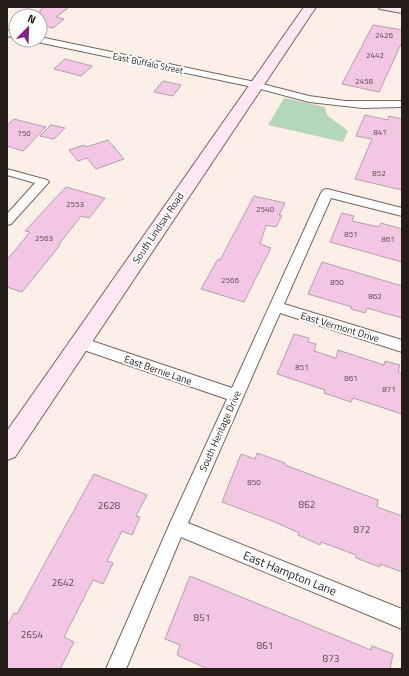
<svg xmlns="http://www.w3.org/2000/svg" width="409" height="676" font-family="'Titillium Web',sans-serif">
<rect width="100%" height="100%" fill="#fcefe8"/>
<!-- green -->
<path fill="#b4d7ba" d="M 284,98 L 325,107 L 327,115 L 348,131 L 343,142 L 268,125 Z"/>
<!-- building -->
<g fill="#f3c7e3" stroke="#b4a0ad">
<path d="M 44,7 L 69,7 L 56,17 L 64,19 L 53,28 L 44,26 L 40,29 L 40,10 Z"/>
<path d="M 373,25 L 402,30 L 402,42 L 379,92 L 342,84 Z"/>
<path d="M 65,59 L 92,66 L 81,76 L 54,69 Z"/>
<path d="M 163,81 L 181,85 L 173,96 L 154,92 Z"/>
<path d="M 365,115 L 388,120 L 389,116 L 402,119 L 402,190 L 355,179 L 372,139 L 356,136 Z"/>
<path d="M 14,119 L 46,127 L 23,151 L 7,146 L 7,126 Z"/>
<path d="M 51,125 L 65,128 L 54,139 L 40,136 Z"/>
<path d="M 108,140 L 124,159 L 96,169 L 87,158 L 78,161 L 69,150 L 84,145 L 86,147 Z"/>
<path d="M 66,187 L 105,198 L 89,218 L 81,216 L 59,244 L 60,245 L 22,292 L 7,287 L 7,260 L 30,232 L 25,231 Z"/>
<path d="M 254,196 L 285,203 L 279,215 L 282,215 L 276,227 L 266,225 L 260,244 L 271,248 L 244,302 L 201,289 L 218,259 L 220,260 Z"/>
<path d="M 342,213 L 354,216 L 352,221 L 379,227 L 381,223 L 402,229 L 402,262 L 330,242 Z"/>
<path d="M 322,262 L 402,286 L 402,318 L 367,308 L 365,313 L 351,309 L 352,307 L 308,294 Z"/>
<path d="M 294,334 L 309,338 L 308,342 L 316,344 L 314,351 L 336,358 L 338,350 L 384,365 L 385,361 L 400,365 L 398,372 L 402,373 L 402,414 L 353,398 L 351,402 L 324,393 L 325,390 L 277,374 Z"/>
<path d="M 257,453 L 285,463 L 285,465 L 378,500 L 377,507 L 402,516 L 402,572 L 380,564 L 380,567 L 356,558 L 356,555 L 321,542 L 320,545 L 298,535 L 299,533 L 275,522 L 222,502 L 241,454 L 255,459 Z"/>
<path d="M 94,474 L 147,495 L 136,516 L 140,517 L 132,535 L 122,531 L 107,561 L 113,563 L 103,584 L 93,580 L 64,637 L 74,642 L 60,669 L 7,669 L 7,626 L 14,613 L 17,614 Z"/>
<path d="M 190,576 L 371,650 L 372,646 L 393,654 L 390,669 L 208,669 L 177,655 L 180,645 L 165,639 Z"/>
</g>
<g fill="none" stroke-linecap="round" stroke-linejoin="round">
<defs>
<g id="minor">
<path d="M 7,30 L 16,32 L 16,38 L 7,36 Z"/>
<path d="M 40,37 L 255,82 L 309,96 L 345,101 L 401,101 L 402,107 L 363,108 L 309,102 L 253,87 L 37,42 L 36,40 L 40,40 Z"/>
<path d="M 7,169 L 47,180 L 49,182 L 11,224 L 7,225 L 7,214 L 35,183 L 7,175 Z"/>
<path d="M 327,189 L 402,208 L 402,216 L 331,198 L 284,304 L 402,340 L 402,352 L 280,313 L 188,523 L 402,609 L 402,629 L 181,537 L 126,669 L 106,669 L 171,521 L 227,399 L 75,347 L 73,343 L 75,339 L 80,337 L 232,388 L 321,193 L 323,190 Z"/>
</g>
<g id="secondary">
<path d="M 304,7 L 316,7 L 15,457 L 7,460 L 7,431 Z"/>
<path d="M 378,7 L 402,7 L 402,13 L 380,9 Z"/>
</g>
</defs>
<!-- minor casing -->
<use href="#minor" stroke="#77655a" stroke-width="2"/>
<!-- secondary casing -->
<use href="#secondary" stroke="#77655a" stroke-width="2"/>
<!-- minor -->
<use href="#minor" fill="#fff" fill-rule="evenodd"/>
<!-- secondary -->
<use href="#secondary" fill="#ffe8f4" fill-rule="evenodd"/>
</g>
<g text-anchor="middle" dominant-baseline="central" stroke-width="4" stroke-linejoin="round" paint-order="stroke">
<!-- number labels -->
<g font-size="8" fill="#58484c">
<text x="384" y="35">2426</text>
<text x="375" y="55">2442</text>
<text x="364" y="81">2458</text>
<text x="380" y="132">841</text>
<text x="24" y="133">750</text>
<text x="379" y="173">852</text>
<text x="75" y="204">2553</text>
<text x="265" y="209">2540</text>
<text x="351" y="234">851</text>
<text x="44" y="238">2563</text>
<text x="388" y="239">861</text>
<text x="230" y="280">2566</text>
<text x="337" y="282">850</text>
<text x="375" y="296">862</text>
<text x="302" y="367">851</text>
<text x="351" y="378">861</text>
<text x="389" y="389">871</text>
<text x="254" y="482">850</text>
</g>
<!-- far-street labels -->
<g font-size="9" fill="#251d19" stroke="#fff">
<text transform="translate(148 63) rotate(12)">East Buffalo Street</text>
</g>
<!-- street labels -->
<g font-size="10" fill="#251d19" stroke="#fff">
<text transform="translate(158 228) rotate(-56)">South Lindsay Road</text>
<text transform="translate(340 327) rotate(17)">East Vermont Drive</text>
<text transform="translate(158 370) rotate(19)">East Bernie Lane</text>
<text transform="translate(220 431) rotate(-66)">South Heritage Drive</text>
</g>
<!-- near-number labels -->
<g font-size="10" fill="#58484c">
<text x="307" y="504">862</text>
<text x="109" y="505">2628</text>
<text x="362" y="529">872</text>
<text x="63" y="582">2642</text>
<text x="202" y="617">851</text>
<text x="32" y="634">2654</text>
<text x="265" y="645">861</text>
<text x="331" y="658">873</text>
</g>
<!-- near-street labels -->
<g font-size="12" fill="#251d19" stroke="#fff">
<text transform="translate(290 573) rotate(22)">East Hampton Lane</text>
</g>
</g>
<!-- border -->
<rect width="409" height="676" fill="none" stroke="#251d19" stroke-width="16"/>
<!-- north arrow -->
<g transform="translate(28 28) rotate(23)"><circle r="19" fill="#ffffff" stroke="#a8a5a3"/>
<path d="M0-3L7 15L0 10L-7 15Z" fill="#852089"/>
<text y="-6" font-size="11" font-weight="bold" text-anchor="middle" fill="#251d19">N</text>
</g>
</svg>
